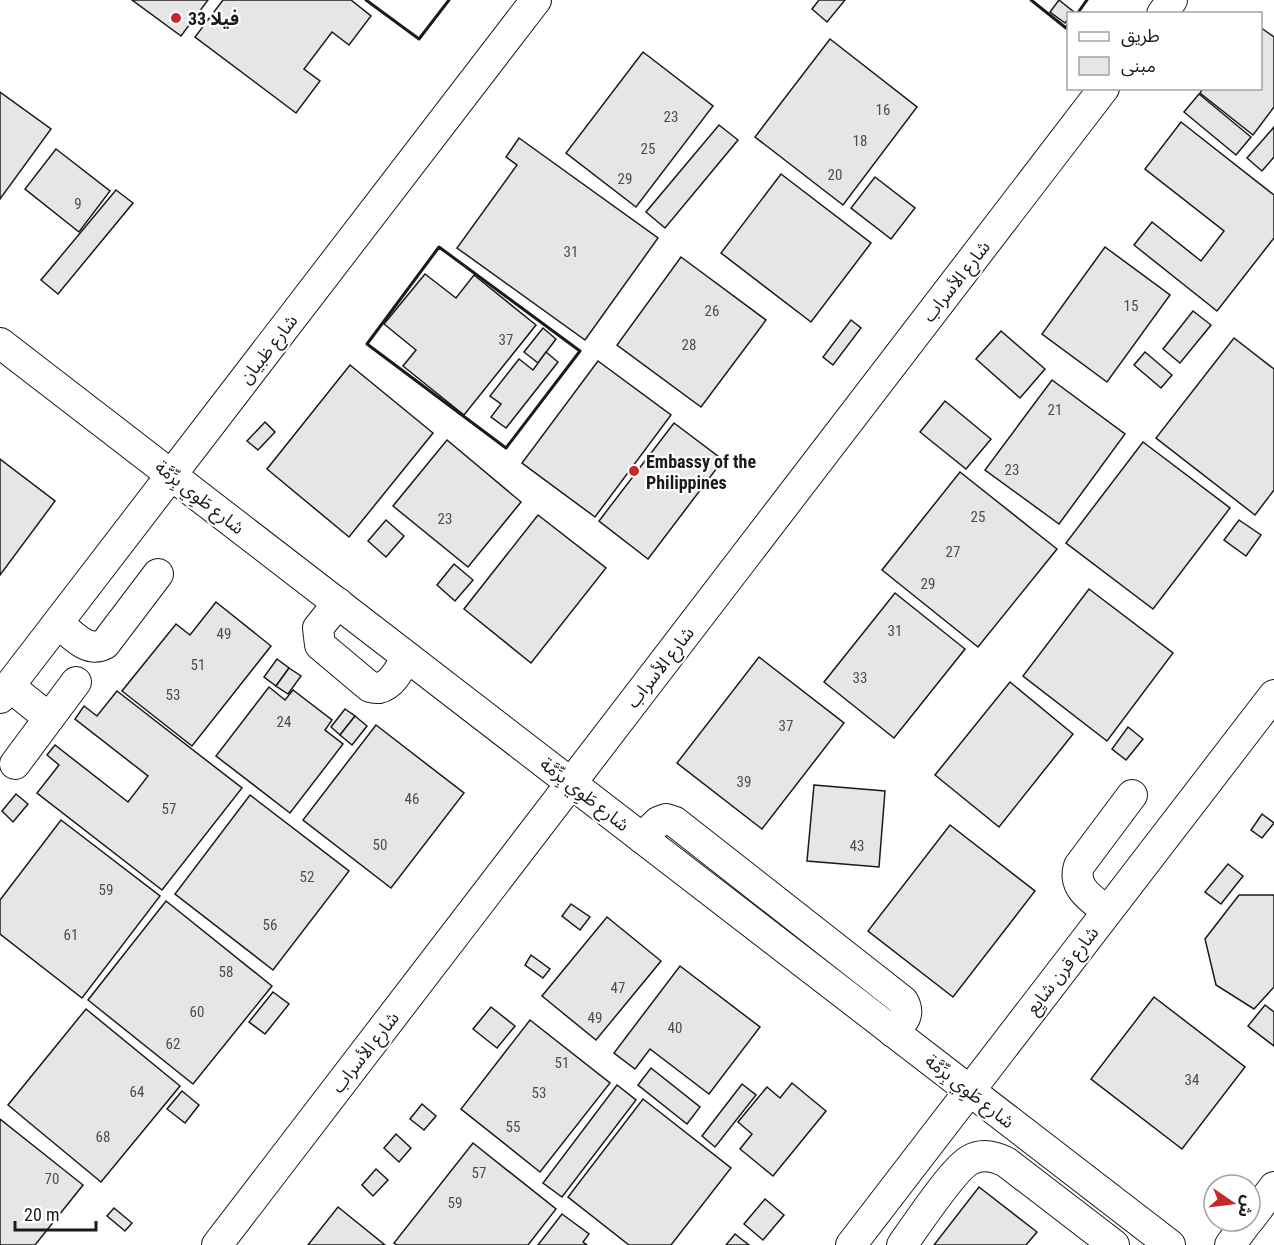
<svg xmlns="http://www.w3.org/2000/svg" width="1274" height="1245" font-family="'Roboto Condensed','Noto Sans Arabic',sans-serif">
<rect width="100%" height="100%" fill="#fff"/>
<!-- building -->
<g fill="#e6e6e6" stroke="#1a1a1a" stroke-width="1.5">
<path d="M 132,0 L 208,0 L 181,36 Z"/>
<path d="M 223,0 L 351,0 L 371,16 L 349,45 L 332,32 L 304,69 L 320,81 L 296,113 L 195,37 Z"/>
<path d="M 819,0 L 845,0 L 827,22 L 812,9 Z"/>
<path d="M 1059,0 L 1074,12 L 1068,14 L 1068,19 L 1065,23 L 1050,12 Z"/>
<path d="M 1260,27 L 1274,37 L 1274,107 L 1253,135 L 1200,93 L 1203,88 L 1260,88 Z"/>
<path d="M 830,39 L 917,107 L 843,205 L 755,137 Z"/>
<path d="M 643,52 L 713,106 L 636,207 L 566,153 Z"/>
<path d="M 0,92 L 51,129 L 0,199 Z"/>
<path d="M 1199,94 L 1251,137 L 1236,155 L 1184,112 Z"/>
<path d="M 1181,122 L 1274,195 L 1274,238 L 1217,311 L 1134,245 L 1152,222 L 1201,261 L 1224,231 L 1145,169 Z"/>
<path d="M 719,125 L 738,140 L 665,228 L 646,212 Z"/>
<path d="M 1274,127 L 1274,157 L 1262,171 L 1247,158 Z"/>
<path d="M 519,138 L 658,238 L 585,340 L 457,248 L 517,165 L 506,157 Z"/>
<path d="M 56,149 L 110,191 L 79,232 L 25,189 Z"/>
<path d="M 781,174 L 871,243 L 811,322 L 721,253 Z"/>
<path d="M 875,177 L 915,208 L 891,239 L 851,208 Z"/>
<path d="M 116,190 L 133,203 L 58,294 L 41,280 Z"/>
<path d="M 1105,247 L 1170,295 L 1107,382 L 1042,334 Z"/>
<path d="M 681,257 L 766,320 L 701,407 L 617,345 Z"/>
<path d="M 425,274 L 456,298 L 474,275 L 536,325 L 464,415 L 403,366 L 416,350 L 384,324 Z"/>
<path d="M 1193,311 L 1211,325 L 1180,363 L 1163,349 Z"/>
<path d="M 851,320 L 861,328 L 833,365 L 823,357 Z"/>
<path d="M 543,328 L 556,339 L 538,363 L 524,352 Z"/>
<path d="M 1001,331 L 1045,369 L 1020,398 L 976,359 Z"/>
<path d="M 1234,338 L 1274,369 L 1274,490 L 1255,515 L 1156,438 Z"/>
<path d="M 546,352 L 558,362 L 506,428 L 491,417 L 501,404 L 490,396 L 519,359 L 533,370 Z"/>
<path d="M 1145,352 L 1172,375 L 1161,388 L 1134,365 Z"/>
<path d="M 598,361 L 671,415 L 595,517 L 522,463 Z"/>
<path d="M 350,365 L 433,433 L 349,537 L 267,469 Z"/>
<path d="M 1052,380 L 1125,434 L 1059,524 L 985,470 Z"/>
<path d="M 945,401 L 991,439 L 966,469 L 920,432 Z"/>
<path d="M 265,422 L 275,432 L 258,450 L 247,441 Z"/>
<path d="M 674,423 L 723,460 L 648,559 L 599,521 Z"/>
<path d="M 447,440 L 521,502 L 468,567 L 393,506 Z"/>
<path d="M 1143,442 L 1230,508 L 1153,609 L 1066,543 Z"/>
<path d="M 0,459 L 55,501 L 0,575 Z"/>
<path d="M 960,472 L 1057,549 L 978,647 L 882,570 Z"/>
<path d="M 538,515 L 606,568 L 531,663 L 464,609 Z"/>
<path d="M 386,520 L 404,536 L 386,557 L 368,541 Z"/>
<path d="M 1239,520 L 1261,535 L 1246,556 L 1224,540 Z"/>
<path d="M 454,564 L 473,580 L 455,601 L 437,585 Z"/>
<path d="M 1089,589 L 1173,653 L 1107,741 L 1023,676 Z"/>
<path d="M 895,593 L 965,649 L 894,738 L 824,682 Z"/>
<path d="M 216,602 L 271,646 L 192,746 L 122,691 L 176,624 L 190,635 Z"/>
<path d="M 759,657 L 844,723 L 762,829 L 677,763 Z"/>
<path d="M 277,659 L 289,668 L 276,686 L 264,677 Z"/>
<path d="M 289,668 L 301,676 L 288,694 L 276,686 Z"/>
<path d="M 1010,682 L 1073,734 L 999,827 L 935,775 Z"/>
<path d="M 269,687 L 285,700 L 293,690 L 332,720 L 325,730 L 343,744 L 290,813 L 216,756 Z"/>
<path d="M 117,691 L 242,788 L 162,890 L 37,793 L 59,765 L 47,755 L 55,745 L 128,802 L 148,776 L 75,719 L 84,706 L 97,716 Z"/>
<path d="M 345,709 L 355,716 L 340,735 L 331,727 Z"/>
<path d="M 355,716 L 367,726 L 352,745 L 340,735 Z"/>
<path d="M 376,725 L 464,793 L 391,888 L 303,820 Z"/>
<path d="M 1128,727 L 1143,739 L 1126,760 L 1112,749 Z"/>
<path d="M 814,785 L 885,791 L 879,867 L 807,861 Z"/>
<path d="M 16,794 L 28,804 L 13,822 L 2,811 Z"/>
<path d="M 250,795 L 349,871 L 273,970 L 175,894 Z"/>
<path d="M 1262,814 L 1274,823 L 1262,838 L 1251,830 Z"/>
<path d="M 61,820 L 160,896 L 82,998 L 0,934 L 0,900 Z"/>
<path d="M 950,825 L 1035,891 L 953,997 L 868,931 Z"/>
<path d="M 1228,864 L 1243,876 L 1221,904 L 1205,892 Z"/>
<path d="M 1239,895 L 1274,895 L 1274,987 L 1254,1009 L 1216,985 L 1205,939 Z"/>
<path d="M 166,901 L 272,986 L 193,1084 L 88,1000 Z"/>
<path d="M 571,904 L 590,917 L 580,930 L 562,916 Z"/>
<path d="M 607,917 L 661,961 L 596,1040 L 542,996 Z"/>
<path d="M 531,955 L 550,969 L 543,978 L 525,965 Z"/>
<path d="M 680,966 L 760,1027 L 709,1094 L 650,1049 L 635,1069 L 614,1053 Z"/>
<path d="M 273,992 L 289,1004 L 265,1034 L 249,1022 Z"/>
<path d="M 1154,997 L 1245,1067 L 1182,1149 L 1091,1079 Z"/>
<path d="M 1265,1005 L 1274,1012 L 1274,1046 L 1248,1026 Z"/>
<path d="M 491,1007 L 515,1026 L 497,1048 L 473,1029 Z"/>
<path d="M 86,1009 L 180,1086 L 101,1182 L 8,1105 Z"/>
<path d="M 530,1020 L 610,1083 L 540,1172 L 461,1109 Z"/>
<path d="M 651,1068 L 700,1107 L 687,1124 L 638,1085 Z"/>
<path d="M 792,1083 L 826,1111 L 773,1176 L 740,1149 L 752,1134 L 738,1122 L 767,1087 L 780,1098 Z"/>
<path d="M 742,1084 L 756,1095 L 715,1147 L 702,1136 Z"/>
<path d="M 617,1085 L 636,1100 L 562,1197 L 543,1183 Z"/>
<path d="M 182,1091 L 199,1105 L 185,1123 L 167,1109 Z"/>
<path d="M 643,1099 L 731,1168 L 671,1245 L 629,1245 L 568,1197 Z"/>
<path d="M 422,1104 L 436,1116 L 424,1130 L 410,1119 Z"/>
<path d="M 0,1119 L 83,1185 L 35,1245 L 0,1245 Z"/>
<path d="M 396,1134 L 411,1148 L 399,1162 L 384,1148 Z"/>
<path d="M 473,1143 L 556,1209 L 528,1245 L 397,1245 L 394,1243 Z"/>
<path d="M 376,1169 L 388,1180 L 373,1196 L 362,1185 Z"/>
<path d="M 979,1187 L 1037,1232 L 1026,1245 L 934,1245 Z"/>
<path d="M 765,1199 L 784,1215 L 763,1240 L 744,1224 Z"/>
<path d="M 338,1207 L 385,1245 L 308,1245 Z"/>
<path d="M 114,1208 L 132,1223 L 125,1231 L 107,1216 Z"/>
<path d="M 562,1214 L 589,1234 L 583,1242 L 587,1245 L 538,1245 Z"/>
<path d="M 735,1234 L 749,1245 L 726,1245 Z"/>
</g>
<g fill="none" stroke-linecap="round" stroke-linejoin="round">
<defs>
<g id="minor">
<path d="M 1162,14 L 1172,0"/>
<path d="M 0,343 L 1170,1245"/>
<path d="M 338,603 L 318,628 L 320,645 L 370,687 C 389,693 399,670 407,657"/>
<path d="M 58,623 C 71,633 87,654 105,644 L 158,574"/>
<path d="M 9,686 L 49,718"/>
<path d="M 0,698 L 536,0"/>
<path d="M 15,764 L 76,682"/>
<path d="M 642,838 L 658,822 L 666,819 L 675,822 L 903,1001 C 911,1015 903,1022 893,1032"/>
<path d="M 1107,911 C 1092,899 1072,888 1079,866 L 1132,795"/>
<path d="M 1250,1219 L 1274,1187"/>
<path d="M 217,1245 L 1104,88"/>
<path d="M 851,1245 L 1274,695"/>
<path d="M 902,1245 C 915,1227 954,1168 970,1160 C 982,1153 994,1156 1006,1162 L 1114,1245"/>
<path d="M 1230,1245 L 1248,1221"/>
</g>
</defs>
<!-- minor casing -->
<use href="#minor" stroke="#1a1a1a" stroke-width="32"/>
<!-- minor -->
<use href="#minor" stroke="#fff" stroke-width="30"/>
<!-- wall -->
<g stroke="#1a1a1a" stroke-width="3">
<path d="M 366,0 L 419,39 L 449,0"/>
<path d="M 1031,0 L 1066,28 L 1068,24"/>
<path d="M 1077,14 L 1087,0"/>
<path d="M 439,247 L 580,351 L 506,448 L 367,344 Z"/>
</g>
</g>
<!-- markers -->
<g fill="#c62828" stroke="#fff" stroke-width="2">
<circle cx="176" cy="18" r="6"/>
<circle cx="634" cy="471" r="6"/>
</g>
<g text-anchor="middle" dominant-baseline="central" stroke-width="4.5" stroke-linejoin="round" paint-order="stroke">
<!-- number labels -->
<g font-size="15" fill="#4d4d4d">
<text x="883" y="110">16</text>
<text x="671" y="117">23</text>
<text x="860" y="141">18</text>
<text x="648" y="149">25</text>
<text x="835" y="175">20</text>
<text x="625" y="179">29</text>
<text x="78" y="204">9</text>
<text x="571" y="252">31</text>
<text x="1131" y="306">15</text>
<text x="712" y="311">26</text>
<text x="506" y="340">37</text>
<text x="689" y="345">28</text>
<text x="1055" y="410">21</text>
<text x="1012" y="470">23</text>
<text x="978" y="517">25</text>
<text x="445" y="519">23</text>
<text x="953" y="552">27</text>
<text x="928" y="584">29</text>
<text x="895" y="631">31</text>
<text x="224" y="634">49</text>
<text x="198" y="665">51</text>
<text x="860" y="678">33</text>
<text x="173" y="695">53</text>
<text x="284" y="722">24</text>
<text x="786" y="726">37</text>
<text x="744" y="782">39</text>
<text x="412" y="799">46</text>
<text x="169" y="809">57</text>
<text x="380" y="845">50</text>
<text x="857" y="846">43</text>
<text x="307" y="877">52</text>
<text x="106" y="890">59</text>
<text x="270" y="925">56</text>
<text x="71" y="935">61</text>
<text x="226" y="972">58</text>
<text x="618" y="988">47</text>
<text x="197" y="1012">60</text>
<text x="595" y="1018">49</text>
<text x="675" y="1028">40</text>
<text x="173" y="1044">62</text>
<text x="562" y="1063">51</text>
<text x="1192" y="1080">34</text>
<text x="137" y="1092">64</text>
<text x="539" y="1093">53</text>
<text x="513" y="1127">55</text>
<text x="103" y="1137">68</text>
<text x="479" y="1173">57</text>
<text x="52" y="1179">70</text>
<text x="455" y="1203">59</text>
</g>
<!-- poi labels -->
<g font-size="18" font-weight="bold" fill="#1a1a1a" stroke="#fff" text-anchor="start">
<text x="188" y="18">فيلا 33</text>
<text x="646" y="461">Embassy of the<tspan x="646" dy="21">Philippines</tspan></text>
</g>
<!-- street labels -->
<g font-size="18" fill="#1a1a1a" stroke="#fff">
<text transform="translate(956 281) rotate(-52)">شارع الأسراب</text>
<text transform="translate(268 349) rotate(-52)">شارع ظبيان</text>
<text transform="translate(200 497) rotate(38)">شارع طَوِي بِرِّمَّة</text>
<text transform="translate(660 667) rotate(-52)">شارع الأسراب</text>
<text transform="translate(585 794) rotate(38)">شارع طَوِي بِرِّمَّة</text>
<text transform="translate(1062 970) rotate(-52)">شارع قرن شايِع</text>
<text transform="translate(365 1052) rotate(-52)">شارع الأسراب</text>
<text transform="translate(970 1091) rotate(38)">شارع طَوِي بِرِّمَّة</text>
</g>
</g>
<!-- legend -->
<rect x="1067" y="12" width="195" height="78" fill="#ffffff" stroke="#a3a3a3" stroke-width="1.5"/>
<rect x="1079" y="32" width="30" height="9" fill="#ffffff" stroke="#a3a3a3" stroke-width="1.5"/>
<text x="1121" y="42" font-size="18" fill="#1a1a1a">طريق</text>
<rect x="1079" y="57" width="30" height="18" fill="#e6e6e6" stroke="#a3a3a3" stroke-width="1.5"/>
<text x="1121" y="72" font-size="18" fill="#1a1a1a">مبنى</text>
<!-- north arrow -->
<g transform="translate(1232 1203) rotate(104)"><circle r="28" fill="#ffffff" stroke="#a3a3a3" stroke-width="1.5"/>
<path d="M0-4.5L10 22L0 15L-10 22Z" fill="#c62828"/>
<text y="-9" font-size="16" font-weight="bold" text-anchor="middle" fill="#1a1a1a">ش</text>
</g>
<!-- scale -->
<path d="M15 1221v9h81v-9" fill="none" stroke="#1a1a1a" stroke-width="3"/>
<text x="24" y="1221" font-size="18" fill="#1a1a1a" stroke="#ffffff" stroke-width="4.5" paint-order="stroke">20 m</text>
</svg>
